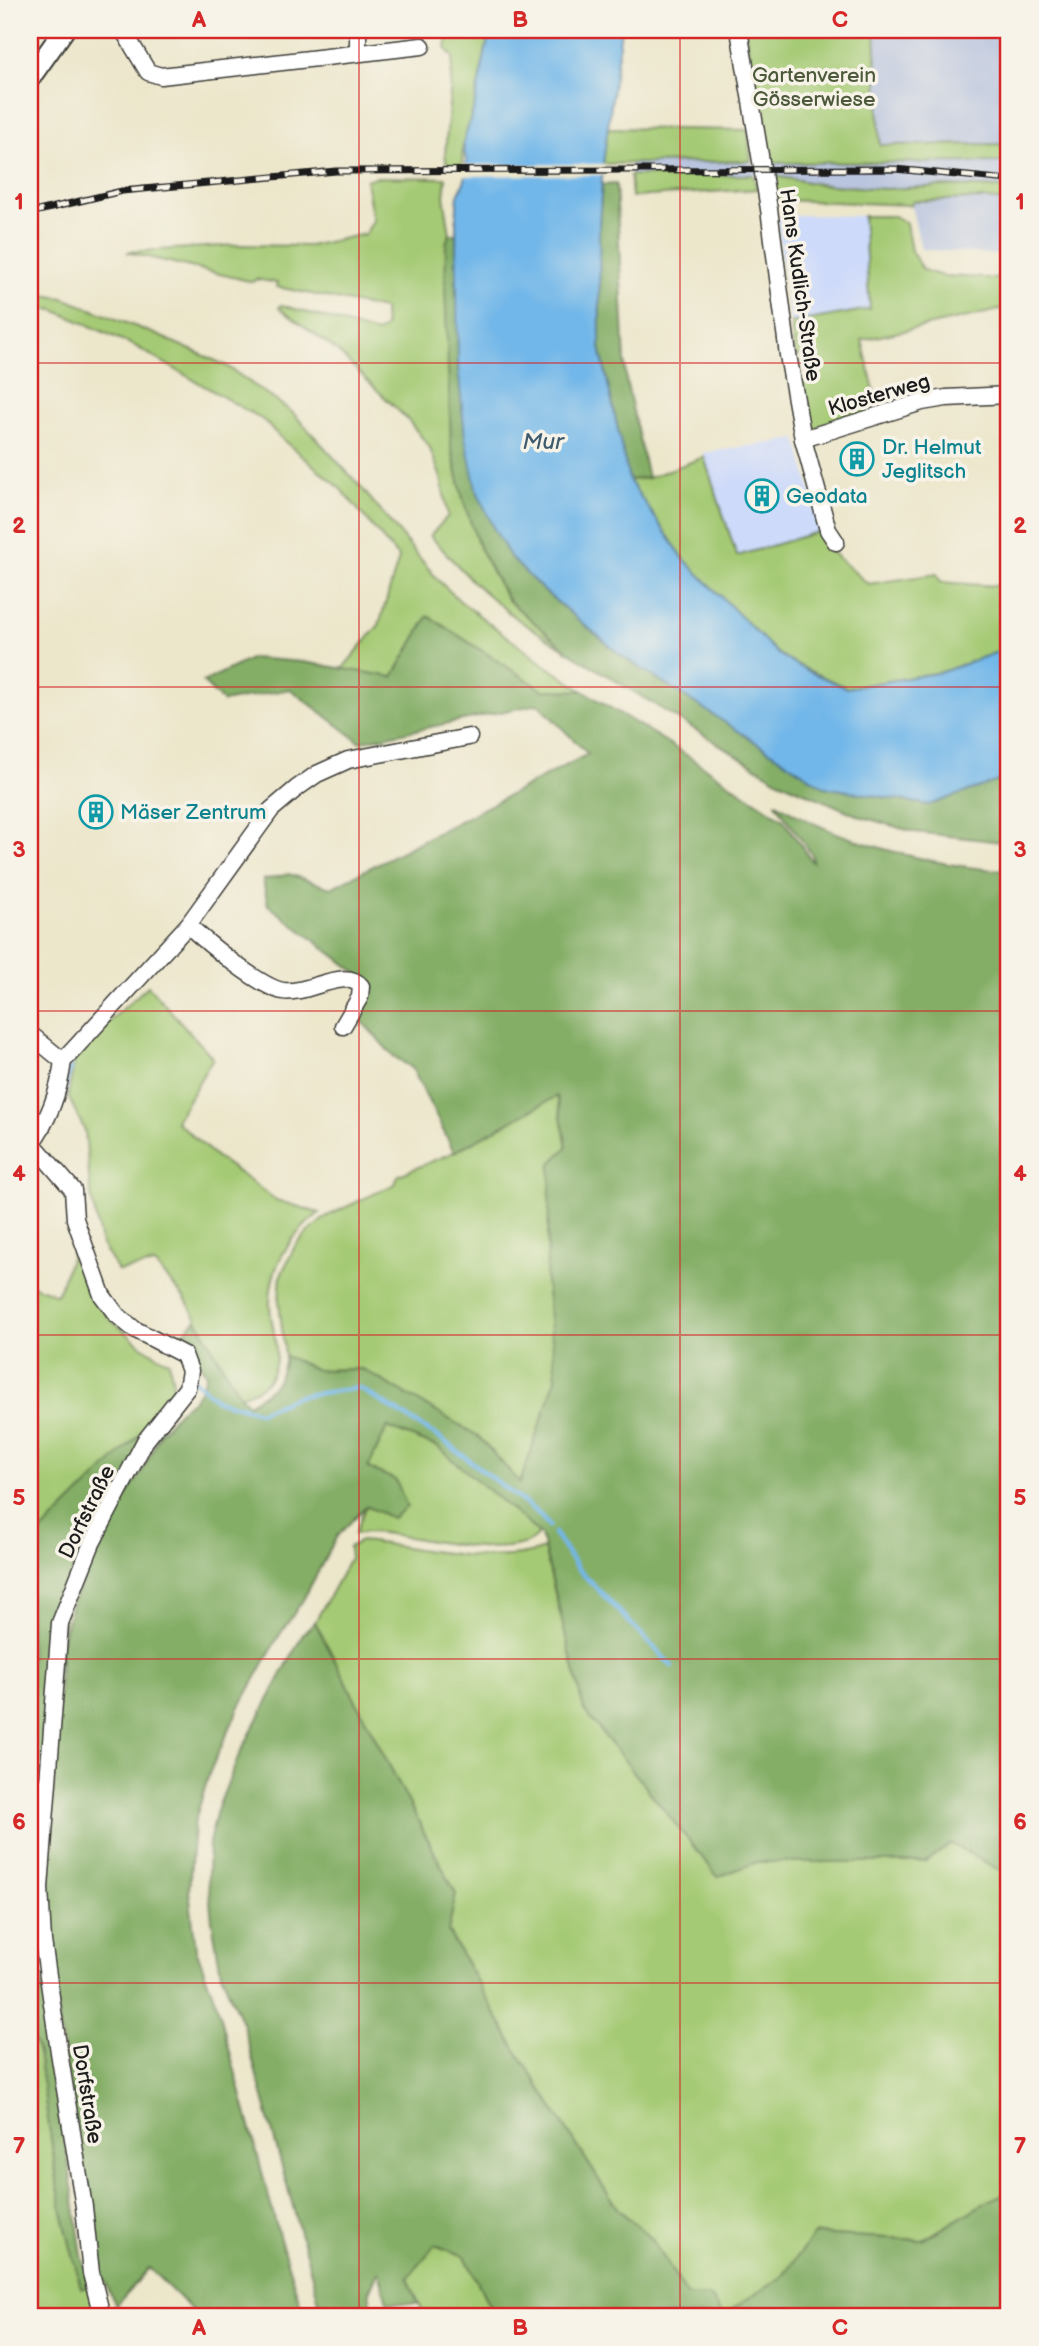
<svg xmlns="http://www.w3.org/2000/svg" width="1039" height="2346" font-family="'Balsamiq Sans',sans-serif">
<rect width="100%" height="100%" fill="#f7f3e8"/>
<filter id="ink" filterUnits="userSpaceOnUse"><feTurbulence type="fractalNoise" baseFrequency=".0143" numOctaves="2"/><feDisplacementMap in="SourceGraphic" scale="14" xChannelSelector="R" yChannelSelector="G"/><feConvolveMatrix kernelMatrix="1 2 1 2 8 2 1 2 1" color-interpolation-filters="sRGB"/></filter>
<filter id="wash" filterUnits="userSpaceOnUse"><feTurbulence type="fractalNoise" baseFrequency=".00686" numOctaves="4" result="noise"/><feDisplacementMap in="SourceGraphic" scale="28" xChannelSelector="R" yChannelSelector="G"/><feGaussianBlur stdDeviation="1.57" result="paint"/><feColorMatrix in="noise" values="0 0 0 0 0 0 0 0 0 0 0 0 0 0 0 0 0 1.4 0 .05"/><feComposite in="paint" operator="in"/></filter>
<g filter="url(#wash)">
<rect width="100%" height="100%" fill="#ece6cb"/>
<!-- built -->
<g fill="#cedafa">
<path d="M 787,215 L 863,216 L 870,309 L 791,323 L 777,220 Z"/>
<path d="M 797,439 L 821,531 L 737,556 L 703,453 Z"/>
</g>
<!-- industrial -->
<g fill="#b9c4de">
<path d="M 875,30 L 1009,30 L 1009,144 L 880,146 Z"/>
<path d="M 751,161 L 751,164 L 768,164 L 1009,162 L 1009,189 L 946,186 L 885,189 L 818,184 L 769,174 L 630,175 L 631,164 Z"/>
<path d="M 981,199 L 1009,201 L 1009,256 L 921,249 L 911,205 L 913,201 Z"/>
</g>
<!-- green -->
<g fill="#a5ca74" stroke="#607348" stroke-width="2">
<path d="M 454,30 L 490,30 L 474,107 L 463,144 L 462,165 L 447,164 L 445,155 L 453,57 L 446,49 L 448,34 Z"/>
<path d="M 745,30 L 875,30 L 880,145 L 1009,144 L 1009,162 L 768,163 Z"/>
<path d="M 607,128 L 748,130 L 751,161 L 603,164 Z"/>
<path d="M 630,175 L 753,175 L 757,189 L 632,197 Z"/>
<path d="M 770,175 L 818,184 L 885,189 L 946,186 L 1007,188 L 1009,189 L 1009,201 L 981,199 L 913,201 L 911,205 L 781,200 L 770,191 Z"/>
<path d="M 376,177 L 446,178 L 444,196 L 450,234 L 446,243 L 451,447 L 464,503 L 480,549 L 508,600 L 569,652 L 514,617 L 473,582 L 430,536 L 448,516 L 441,478 L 429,446 L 407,419 L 336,350 L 279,308 L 281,305 L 377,333 L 385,328 L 384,309 L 277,287 L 277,283 L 256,279 L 253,282 L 127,252 L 236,245 L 309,246 L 365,234 L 373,221 L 366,180 Z"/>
<path d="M 863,216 L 894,216 L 906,223 L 911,251 L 923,270 L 942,276 L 1009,279 L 1009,308 L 862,340 L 879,411 L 814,429 L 808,422 L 800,380 L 812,377 L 807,354 L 795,356 L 791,323 L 870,309 Z"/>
<path d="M 30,293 L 63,298 L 157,335 L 225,365 L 292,412 L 359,485 L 438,580 L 460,601 L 538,660 L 583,691 L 543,690 L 428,616 L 393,677 L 342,669 L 379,625 L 399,558 L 339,487 L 283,440 L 263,420 L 133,345 L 54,310 L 30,307 Z"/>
<path d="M 704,457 L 737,556 L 821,531 L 827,548 L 868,584 L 937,574 L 940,582 L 1009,587 L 1009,648 L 942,672 L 847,688 L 808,670 L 778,654 L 684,559 L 629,480 L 648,478 Z"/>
<path d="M 148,986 L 213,1058 L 176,1121 L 214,1155 L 276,1200 L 319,1213 C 290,1236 269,1267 270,1306 C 271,1331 287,1363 264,1384 C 258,1390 247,1393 240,1396 L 186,1300 L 155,1264 L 118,1271 L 101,1243 L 90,1189 L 85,1131 L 68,1096 L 74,1063 L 89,1040 Z"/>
<path d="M 557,1095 L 567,1147 L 546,1281 L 557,1378 L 521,1484 L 478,1436 L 362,1369 L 317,1370 L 285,1356 L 279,1301 L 281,1275 L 295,1246 L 307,1233 L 327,1216 L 393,1185 L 399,1175 L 454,1152 Z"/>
<path d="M 72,1254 L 107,1316 L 143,1347 L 169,1362 C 170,1370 174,1381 173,1389 C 169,1414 64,1510 40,1533 L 30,1534 L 30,1284 L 57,1295 Z"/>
<path d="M 387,1427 L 438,1447 L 539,1533 C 517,1566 405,1533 371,1532 C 365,1532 360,1533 355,1534 L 366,1505 L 368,1468 Z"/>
<path d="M 361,1541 C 413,1546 495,1568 544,1549 L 584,1710 L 718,1876 L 757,1862 L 925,1862 L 952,1844 L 1009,1875 L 1009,2192 L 988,2201 L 923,2240 L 815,2234 L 782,2277 L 723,2315 L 688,2296 L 651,2238 L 617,2208 L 516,2050 L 448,1931 L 456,1894 L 315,1622 L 350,1558 L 349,1547 Z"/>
<path d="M 30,1903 L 34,1921 L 41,1973 L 33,1974 L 35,2018 L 32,2037 L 38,2053 L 62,2212 L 99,2316 L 30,2316 Z"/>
<path d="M 434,2245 L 465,2256 L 494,2316 L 434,2316 L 431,2311 L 424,2315 L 408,2278 Z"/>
</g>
<!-- forest -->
<g fill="#84ae66" stroke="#506541" stroke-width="2">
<path d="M 616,184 L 626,380 L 648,478 L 629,480 L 600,348 L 599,225 L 602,185 Z"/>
<path d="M 450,234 L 456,234 L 456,295 L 511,558 L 543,590 L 622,656 L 825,787 L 928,805 L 1009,777 L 1009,843 L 914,832 L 859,816 L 779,781 L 569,652 L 508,600 L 480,549 L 464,503 L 451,447 L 445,287 L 446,243 Z"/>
<path d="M 428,616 L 543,690 L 583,691 L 665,741 L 783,819 L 813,863 L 812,855 L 775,802 C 837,842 936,867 1009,871 L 1009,1875 L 952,1844 L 925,1862 L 757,1862 L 718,1877 L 584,1710 L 541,1535 L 438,1447 L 387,1427 L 368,1468 L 396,1480 L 407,1507 L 392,1518 L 366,1506 L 337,1536 L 303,1600 L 277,1639 L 239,1708 L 210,1771 L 194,1824 L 189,1891 L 196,1949 L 219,2011 L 280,2239 L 304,2316 L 198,2316 L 149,2268 L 116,2306 L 98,2267 L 58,2016 L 47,1895 L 62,1643 L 72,1603 L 96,1548 L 116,1511 L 142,1472 L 161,1432 L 178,1412 L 193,1400 L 200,1391 L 206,1374 L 183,1333 L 196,1320 L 240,1396 L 248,1404 C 269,1392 282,1382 285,1356 L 317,1370 L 362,1369 L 478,1436 L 520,1483 L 556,1378 L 546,1281 L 551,1163 L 567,1147 L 557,1096 L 454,1152 L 412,1068 L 392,1055 L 359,1018 L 374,986 L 268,905 L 263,880 L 289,874 L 331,888 L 588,754 L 538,704 L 360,742 L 290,689 L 223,702 L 203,682 L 252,658 L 303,662 L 393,677 Z"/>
<path d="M 173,1389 L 181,1393 L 68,1590 L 30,1891 L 30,1534 L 40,1533 L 149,1425 L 168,1401 Z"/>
<path d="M 315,1622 L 456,1894 L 448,1931 L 516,2050 L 617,2208 L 651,2238 L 688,2296 L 709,2296 L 723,2315 L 782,2277 L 814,2234 L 923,2240 L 988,2201 L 1009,2192 L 1009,2316 L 494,2316 L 465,2256 L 435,2245 L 408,2278 L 418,2304 L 387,2302 L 379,2271 L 369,2291 L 373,2316 L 323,2316 L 243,2025 L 221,1973 L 212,1921 L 208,1880 L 209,1842 L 217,1810 L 239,1755 L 303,1634 Z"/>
<path d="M 33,1973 L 41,1973 L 82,2255 L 90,2288 L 81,2288 L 62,2212 L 38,2053 L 32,2037 L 35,2018 Z"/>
</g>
<!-- water -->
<path fill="#72b7e9" stroke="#476a82" stroke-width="2" d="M 490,30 L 621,30 L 603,164 L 599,225 L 600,348 L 629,480 L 684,559 L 778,654 L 808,671 L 847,688 L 942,672 L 1009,648 L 1009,777 L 929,805 L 825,787 L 622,656 L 543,590 L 511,558 L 494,529 L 476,489 L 465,438 L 458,367 L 456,220 L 458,195 L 465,180 L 466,160 L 463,144 L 474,107 Z"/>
<!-- pier -->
<path fill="#ece6cb" d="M 603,164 L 606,164 L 606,175 L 461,176 L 462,165 Z"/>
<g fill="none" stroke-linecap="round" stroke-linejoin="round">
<!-- stream -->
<g stroke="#72b7e9" stroke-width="4.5">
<path d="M 59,1110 L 70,1068"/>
<path d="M 194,1380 L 217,1400 L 259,1412 L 298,1396 L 359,1388 L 440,1438 L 539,1514 L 549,1526"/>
<path d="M 554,1533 L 577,1568 L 672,1666"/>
</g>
</g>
</g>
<g filter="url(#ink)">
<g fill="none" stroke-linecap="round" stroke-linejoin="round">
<defs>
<g id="minor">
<path d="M 123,30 L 148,72 L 161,76 L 422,46"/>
<path d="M 739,30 L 769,209 L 788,355 L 803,439 L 828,530 L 836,542"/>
<path d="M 358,52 L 358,30"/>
<path d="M 803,439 L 922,402 L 946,398 L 1009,395"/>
<path d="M 188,925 C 206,942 260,987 283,991 C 307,995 344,967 361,986 L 360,997 L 343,1026"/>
<path d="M 30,1034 L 63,1061 C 59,1093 49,1120 30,1145"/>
<path d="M 63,1061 L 188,925 L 271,810 L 297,788 L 317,774 L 348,760 L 469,737"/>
<path d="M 32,1143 L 73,1190 L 75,1219 L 102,1295 L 116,1314 L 134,1329 L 184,1355 L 190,1371 L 187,1388 L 145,1441 L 92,1543 L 60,1623 L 40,1888 L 43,1941 L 59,2052 L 84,2207 L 91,2273 L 102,2316"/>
</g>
<path id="tertiary" d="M 30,78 L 64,30"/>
</defs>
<!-- minor casing -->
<use href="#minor" stroke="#3b3a36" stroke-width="19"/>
<!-- tertiary casing -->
<use href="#tertiary" stroke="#3b3a36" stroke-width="23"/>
<!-- minor -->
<use href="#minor" stroke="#fff" stroke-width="16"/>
<!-- tertiary -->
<use href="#tertiary" stroke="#fff" stroke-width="19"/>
<defs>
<path id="rail" d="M 30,213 L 122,191 L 336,171 L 895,169 L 1009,180"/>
</defs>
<!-- rail casing -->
<use href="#rail" stroke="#1c1c1c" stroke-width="7"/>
<!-- rail -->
<use href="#rail" stroke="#f7f3e8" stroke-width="4.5" stroke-dasharray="13" stroke-linecap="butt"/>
</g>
</g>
<!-- grid -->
<path fill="none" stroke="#d62828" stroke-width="2" stroke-opacity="0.55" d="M 359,30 L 359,2316M 680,30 L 680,2316M 30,363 L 1009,363M 30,687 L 1009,687M 30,1011 L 1009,1011M 30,1335 L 1009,1335M 30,1659 L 1009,1659M 30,1983 L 1009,1983"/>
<!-- icons -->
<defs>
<symbol id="building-ring" viewBox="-11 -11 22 22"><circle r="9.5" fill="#f7f3e8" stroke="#0f9aa8" stroke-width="1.5"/><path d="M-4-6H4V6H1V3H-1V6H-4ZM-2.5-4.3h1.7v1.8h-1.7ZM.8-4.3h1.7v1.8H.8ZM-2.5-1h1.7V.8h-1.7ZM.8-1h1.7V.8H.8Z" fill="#0f9aa8"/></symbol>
</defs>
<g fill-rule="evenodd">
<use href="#building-ring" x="838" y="440" width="38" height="38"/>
<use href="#building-ring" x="743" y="477" width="38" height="38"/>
<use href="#building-ring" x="77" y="793" width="38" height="38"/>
</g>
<g text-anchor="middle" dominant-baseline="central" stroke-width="7" stroke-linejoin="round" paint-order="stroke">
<!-- park labels -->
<g font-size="21" fill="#4c593b" stroke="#f7f3e8">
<text x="814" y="75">Gartenverein<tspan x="814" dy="24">Gösserwiese</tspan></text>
</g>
<!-- street labels -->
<g font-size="21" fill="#1c1c1c" stroke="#f7f3e8">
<text transform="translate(800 285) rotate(82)">Hans Kudlich-Straße</text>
<text transform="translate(879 395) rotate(-16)">Klosterweg</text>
<text transform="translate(87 1512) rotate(-64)">Dorfstraße</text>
<text transform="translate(87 2094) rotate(81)">Dorfstraße</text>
</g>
<!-- culture labels -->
<g font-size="21" fill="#0d838f" stroke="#f7f3e8" text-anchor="start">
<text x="882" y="447">Dr. Helmut<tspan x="882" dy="24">Jeglitsch</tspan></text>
<text x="786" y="496">Geodata</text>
<text x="120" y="812">Mäser Zentrum</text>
</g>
<!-- water labels -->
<g font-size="23" font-style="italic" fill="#3e5a6e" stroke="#f7f3e8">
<text x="543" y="442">Mur</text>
</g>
</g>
<!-- margin -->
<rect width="1039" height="2346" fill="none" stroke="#f7f3e8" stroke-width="77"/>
<rect x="38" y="38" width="962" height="2270" fill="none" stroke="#d62828" stroke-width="2.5"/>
<g font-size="23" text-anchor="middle" font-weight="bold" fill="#d62828">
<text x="199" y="27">A</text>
<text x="520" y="27">B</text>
<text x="840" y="27">C</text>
<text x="19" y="209">1</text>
<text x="1020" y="209">1</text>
<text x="19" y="533">2</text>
<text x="1020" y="533">2</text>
<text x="19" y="857">3</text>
<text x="1020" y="857">3</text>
<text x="19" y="1181">4</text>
<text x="1020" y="1181">4</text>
<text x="19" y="1505">5</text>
<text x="1020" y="1505">5</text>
<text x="19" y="1829">6</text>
<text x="1020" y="1829">6</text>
<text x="19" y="2153">7</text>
<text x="1020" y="2153">7</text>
<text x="199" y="2335">A</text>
<text x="520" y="2335">B</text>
<text x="840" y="2335">C</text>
</g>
</svg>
